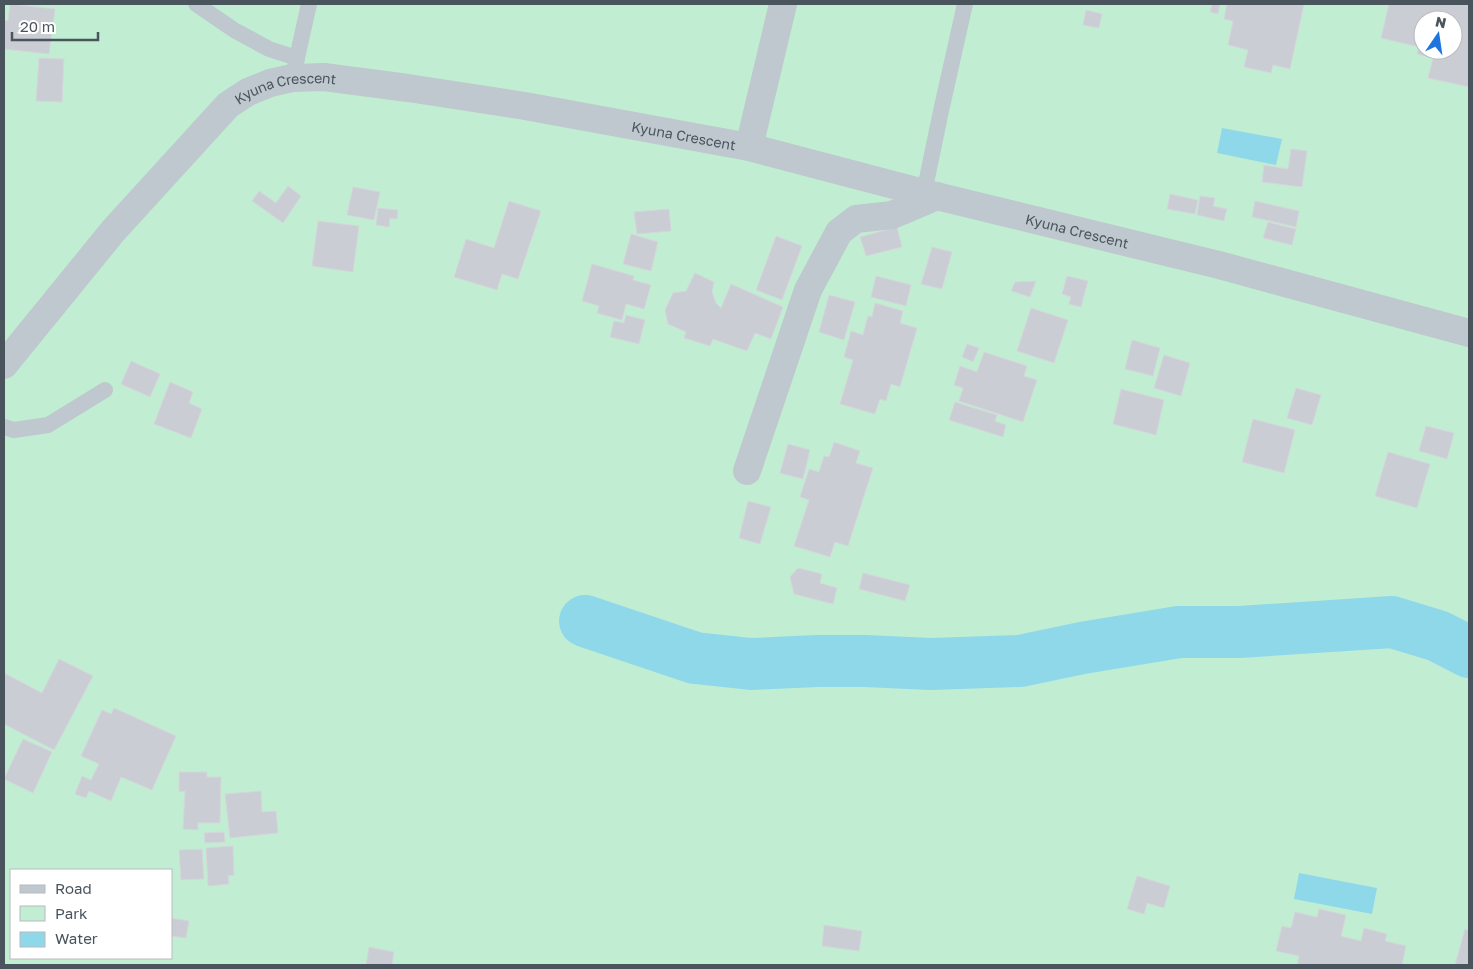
<svg xmlns="http://www.w3.org/2000/svg" width="1473" height="969" font-family="'Golos Text',sans-serif">
<rect width="100%" height="100%" fill="#f3f0f0"/>
<!-- green -->
<path fill="#c1eed2" fill-rule="evenodd" d="M 4,4 L 1469,4 L 1469,965 L 4,965 ZM 1423,20 L 1453,20 L 1453,50 L 1423,50 ZM 11,870 L 171,870 L 171,958 L 11,958 Z"/>
<!-- water -->
<g fill="#8fd8ea">
<path d="M 1222,128 L 1282,139 L 1276,165 L 1217,153 Z"/>
<path d="M 1299,873 L 1377,888 L 1372,914 L 1294,899 Z"/>
</g>
<g fill="none" stroke-linecap="round" stroke-linejoin="round">
<!-- river -->
<path stroke="#8fd8ea" stroke-width="52" d="M 585,621 L 695,658 L 751,664 L 817,661 L 865,661 L 931,664 L 1020,661 L 1082,648 L 1179,632 L 1239,632 L 1392,622 L 1438,636 L 1469,652"/>
</g>
<!-- building -->
<g fill="#cacdd3" stroke="#d4d7db" fill-rule="evenodd">
<path d="M 10,4 L 55,9 L 49,54 L 4,49 L 4,20 L 8,21 Z"/>
<path d="M 1212,4 L 1220,4 L 1218,14 L 1210,12 Z"/>
<path d="M 1227,4 L 1304,4 L 1290,69 L 1273,65 L 1271,73 L 1244,67 L 1248,50 L 1228,45 L 1233,21 L 1224,19 Z"/>
<path d="M 1389,4 L 1469,4 L 1469,87 L 1428,78 L 1434,54 L 1427,53 L 1426,56 L 1417,54 L 1419,47 L 1381,38 ZM 1423,20 L 1453,20 L 1453,50 L 1423,50 Z"/>
<path d="M 1086,10 L 1102,14 L 1099,28 L 1083,25 Z"/>
<path d="M 39,58 L 64,59 L 62,102 L 36,101 Z"/>
<path d="M 1291,149 L 1307,151 L 1302,187 L 1262,182 L 1264,165 L 1288,169 Z"/>
<path d="M 288,186 L 301,196 L 283,223 L 252,201 L 259,191 L 276,203 Z"/>
<path d="M 353,187 L 380,192 L 374,220 L 347,215 Z"/>
<path d="M 1170,194 L 1198,200 L 1195,214 L 1167,209 Z"/>
<path d="M 1200,196 L 1215,198 L 1213,206 L 1227,209 L 1224,221 L 1197,215 Z"/>
<path d="M 509,201 L 541,211 L 518,279 L 502,274 L 497,290 L 454,277 L 466,239 L 494,248 Z"/>
<path d="M 1255,201 L 1299,211 L 1296,227 L 1252,217 Z"/>
<path d="M 378,208 L 398,210 L 397,219 L 390,218 L 389,227 L 376,225 Z"/>
<path d="M 669,209 L 671,231 L 637,234 L 634,212 Z"/>
<path d="M 318,221 L 359,226 L 353,272 L 312,266 Z"/>
<path d="M 1268,222 L 1296,229 L 1292,245 L 1263,238 Z"/>
<path d="M 897,227 L 902,247 L 866,256 L 860,237 Z"/>
<path d="M 631,234 L 658,242 L 651,271 L 623,264 Z"/>
<path d="M 776,236 L 802,246 L 782,300 L 756,290 Z"/>
<path d="M 932,247 L 952,252 L 942,289 L 921,284 Z"/>
<path d="M 592,264 L 634,276 L 633,280 L 651,285 L 644,309 L 626,304 L 622,320 L 597,313 L 599,306 L 582,301 Z"/>
<path d="M 695,273 L 714,282 L 712,292 L 716,303 L 721,308 L 731,284 L 783,307 L 771,339 L 755,333 L 747,351 L 713,339 L 710,346 L 684,338 L 686,332 L 668,324 L 665,310 L 673,293 L 686,291 Z"/>
<path d="M 876,276 L 911,285 L 906,306 L 871,297 Z"/>
<path d="M 1067,276 L 1088,281 L 1081,307 L 1069,304 L 1071,297 L 1062,294 Z"/>
<path d="M 1036,281 L 1030,297 L 1011,291 L 1015,282 Z"/>
<path d="M 829,295 L 855,302 L 844,340 L 819,332 Z"/>
<path d="M 875,303 L 903,311 L 900,323 L 917,328 L 900,387 L 891,384 L 886,401 L 880,399 L 875,414 L 840,404 L 853,360 L 844,357 L 851,331 L 863,335 L 868,316 L 872,317 Z"/>
<path d="M 1031,308 L 1068,320 L 1054,363 L 1017,351 Z"/>
<path d="M 626,315 L 645,320 L 639,344 L 610,337 L 614,321 L 624,323 Z"/>
<path d="M 1132,340 L 1160,348 L 1153,376 L 1125,369 Z"/>
<path d="M 967,344 L 979,348 L 973,362 L 962,357 Z"/>
<path d="M 984,352 L 1027,366 L 1024,376 L 1037,380 L 1023,422 L 959,401 L 963,388 L 954,385 L 960,366 L 977,372 Z"/>
<path d="M 1164,355 L 1190,363 L 1181,396 L 1154,388 Z"/>
<path d="M 131,361 L 160,374 L 150,397 L 121,384 Z"/>
<path d="M 170,382 L 193,392 L 189,403 L 202,409 L 191,438 L 154,424 Z"/>
<path d="M 1296,388 L 1321,395 L 1312,425 L 1287,418 Z"/>
<path d="M 1121,389 L 1164,400 L 1156,435 L 1113,424 Z"/>
<path d="M 955,402 L 997,415 L 995,421 L 1006,425 L 1003,437 L 949,420 Z"/>
<path d="M 1253,419 L 1295,430 L 1284,473 L 1242,462 Z"/>
<path d="M 1426,426 L 1454,433 L 1447,459 L 1419,451 Z"/>
<path d="M 834,442 L 860,451 L 856,463 L 873,468 L 848,546 L 835,542 L 830,557 L 794,546 L 809,500 L 800,497 L 809,469 L 819,472 L 824,456 L 829,457 Z"/>
<path d="M 788,444 L 810,450 L 803,479 L 780,473 Z"/>
<path d="M 1388,452 L 1430,464 L 1417,508 L 1375,496 Z"/>
<path d="M 748,501 L 771,507 L 760,544 L 739,538 Z"/>
<path d="M 798,568 L 822,574 L 820,583 L 837,588 L 833,604 L 794,594 L 790,577 Z"/>
<path d="M 863,573 L 910,585 L 905,601 L 859,589 Z"/>
<path d="M 59,659 L 93,676 L 54,750 L 4,724 L 4,673 L 42,693 Z"/>
<path d="M 114,708 L 176,736 L 152,790 L 121,777 L 111,801 L 89,791 L 86,798 L 75,794 L 82,776 L 91,780 L 99,764 L 81,756 L 102,710 L 111,714 Z"/>
<path d="M 23,739 L 52,752 L 33,793 L 4,779 Z"/>
<path d="M 179,772 L 207,772 L 207,777 L 221,777 L 220,823 L 198,823 L 198,830 L 183,829 L 185,791 L 179,792 Z"/>
<path d="M 261,791 L 262,812 L 276,811 L 278,833 L 230,838 L 225,794 Z"/>
<path d="M 224,832 L 225,842 L 205,843 L 204,833 Z"/>
<path d="M 233,846 L 234,875 L 228,876 L 229,884 L 208,886 L 206,848 Z"/>
<path d="M 202,849 L 204,879 L 181,880 L 179,850 Z"/>
<path d="M 1137,876 L 1170,886 L 1164,908 L 1147,903 L 1144,914 L 1127,909 Z"/>
<path d="M 1319,909 L 1346,915 L 1341,936 L 1361,941 L 1364,928 L 1387,934 L 1385,941 L 1406,946 L 1402,965 L 1297,965 L 1299,956 L 1276,951 L 1282,926 L 1291,928 L 1295,912 L 1317,917 Z"/>
<path d="M 171,918 L 189,921 L 186,938 L 171,936 Z"/>
<path d="M 824,925 L 862,931 L 859,951 L 822,946 Z"/>
<path d="M 1465,929 L 1469,931 L 1469,965 L 1455,965 Z"/>
<path d="M 369,947 L 394,952 L 392,965 L 366,965 Z"/>
</g>
<g fill="none" stroke-linecap="round" stroke-linejoin="round">
<!-- lane -->
<g stroke="#bfc8ce" stroke-width="16">
<path d="M 196,4 L 234,30 L 269,49 L 297,58"/>
<path d="M 295,67 L 309,4"/>
<path d="M 924,193 L 941,111 L 965,4"/>
<path d="M 4,427 L 14,430 L 48,425 L 105,390"/>
</g>
<!-- street -->
<g stroke="#bfc8ce" stroke-width="28">
<path d="M 749,147 L 783,4"/>
<path id="s1" d="M 4,365 L 113,231 L 228,105 L 248,92 L 270,83 L 292,78 L 324,77 L 408,88 L 525,106 L 749,147 L 924,193 L 1219,265 L 1469,333"/>
<path d="M 747,471 L 808,290 L 839,232 L 856,219 L 892,215 L 937,196"/>
</g>
</g>
<g text-anchor="middle" dominant-baseline="central" stroke-width="4.5" stroke-linejoin="round" paint-order="stroke">
<!-- street labels -->
<g font-size="14" fill="#49545d" stroke="#fff">
<text stroke="none"><textPath href="#s1" startOffset="405">Kyuna Crescent</textPath></text>
<text stroke="none"><textPath href="#s1" startOffset="810">Kyuna Crescent</textPath></text>
<text stroke="none"><textPath href="#s1" startOffset="1215">Kyuna Crescent</textPath></text>
</g>
</g>
<!-- border -->
<rect width="1473" height="969" fill="none" stroke="#49545d" stroke-width="10"/>
<!-- legend -->
<rect x="10" y="869" width="162" height="90" fill="#ffffff" stroke="#b6bbbe"/>
<rect x="20" y="885" width="25" height="8" fill="#bfc8ce" stroke="#b6bbbe"/>
<text x="55" y="894" font-size="15" fill="#49545d">Road</text>
<rect x="20" y="906" width="25" height="15" fill="#c1eed2" stroke="#b6bbbe"/>
<text x="55" y="919" font-size="15" fill="#49545d">Park</text>
<rect x="20" y="932" width="25" height="15" fill="#8fd8ea" stroke="#b6bbbe"/>
<text x="55" y="944" font-size="15" fill="#49545d">Water</text>
<!-- north arrow -->
<g transform="translate(1438 35) rotate(13)"><circle r="24" fill="#ffffff" stroke="#b6bbbe"/>
<path d="M0-4L9 19L0 12L-9 19Z" fill="#1f75de"/>
<text y="-8" font-size="14" font-weight="bold" text-anchor="middle" fill="#49545d">N</text>
</g>
<!-- scale -->
<path d="M12 32v8h86v-8" fill="none" stroke="#49545d" stroke-width="2.5"/>
<text x="20" y="32" font-size="15" fill="#49545d" stroke="#ffffff" stroke-width="4" paint-order="stroke">20 m</text>
</svg>
